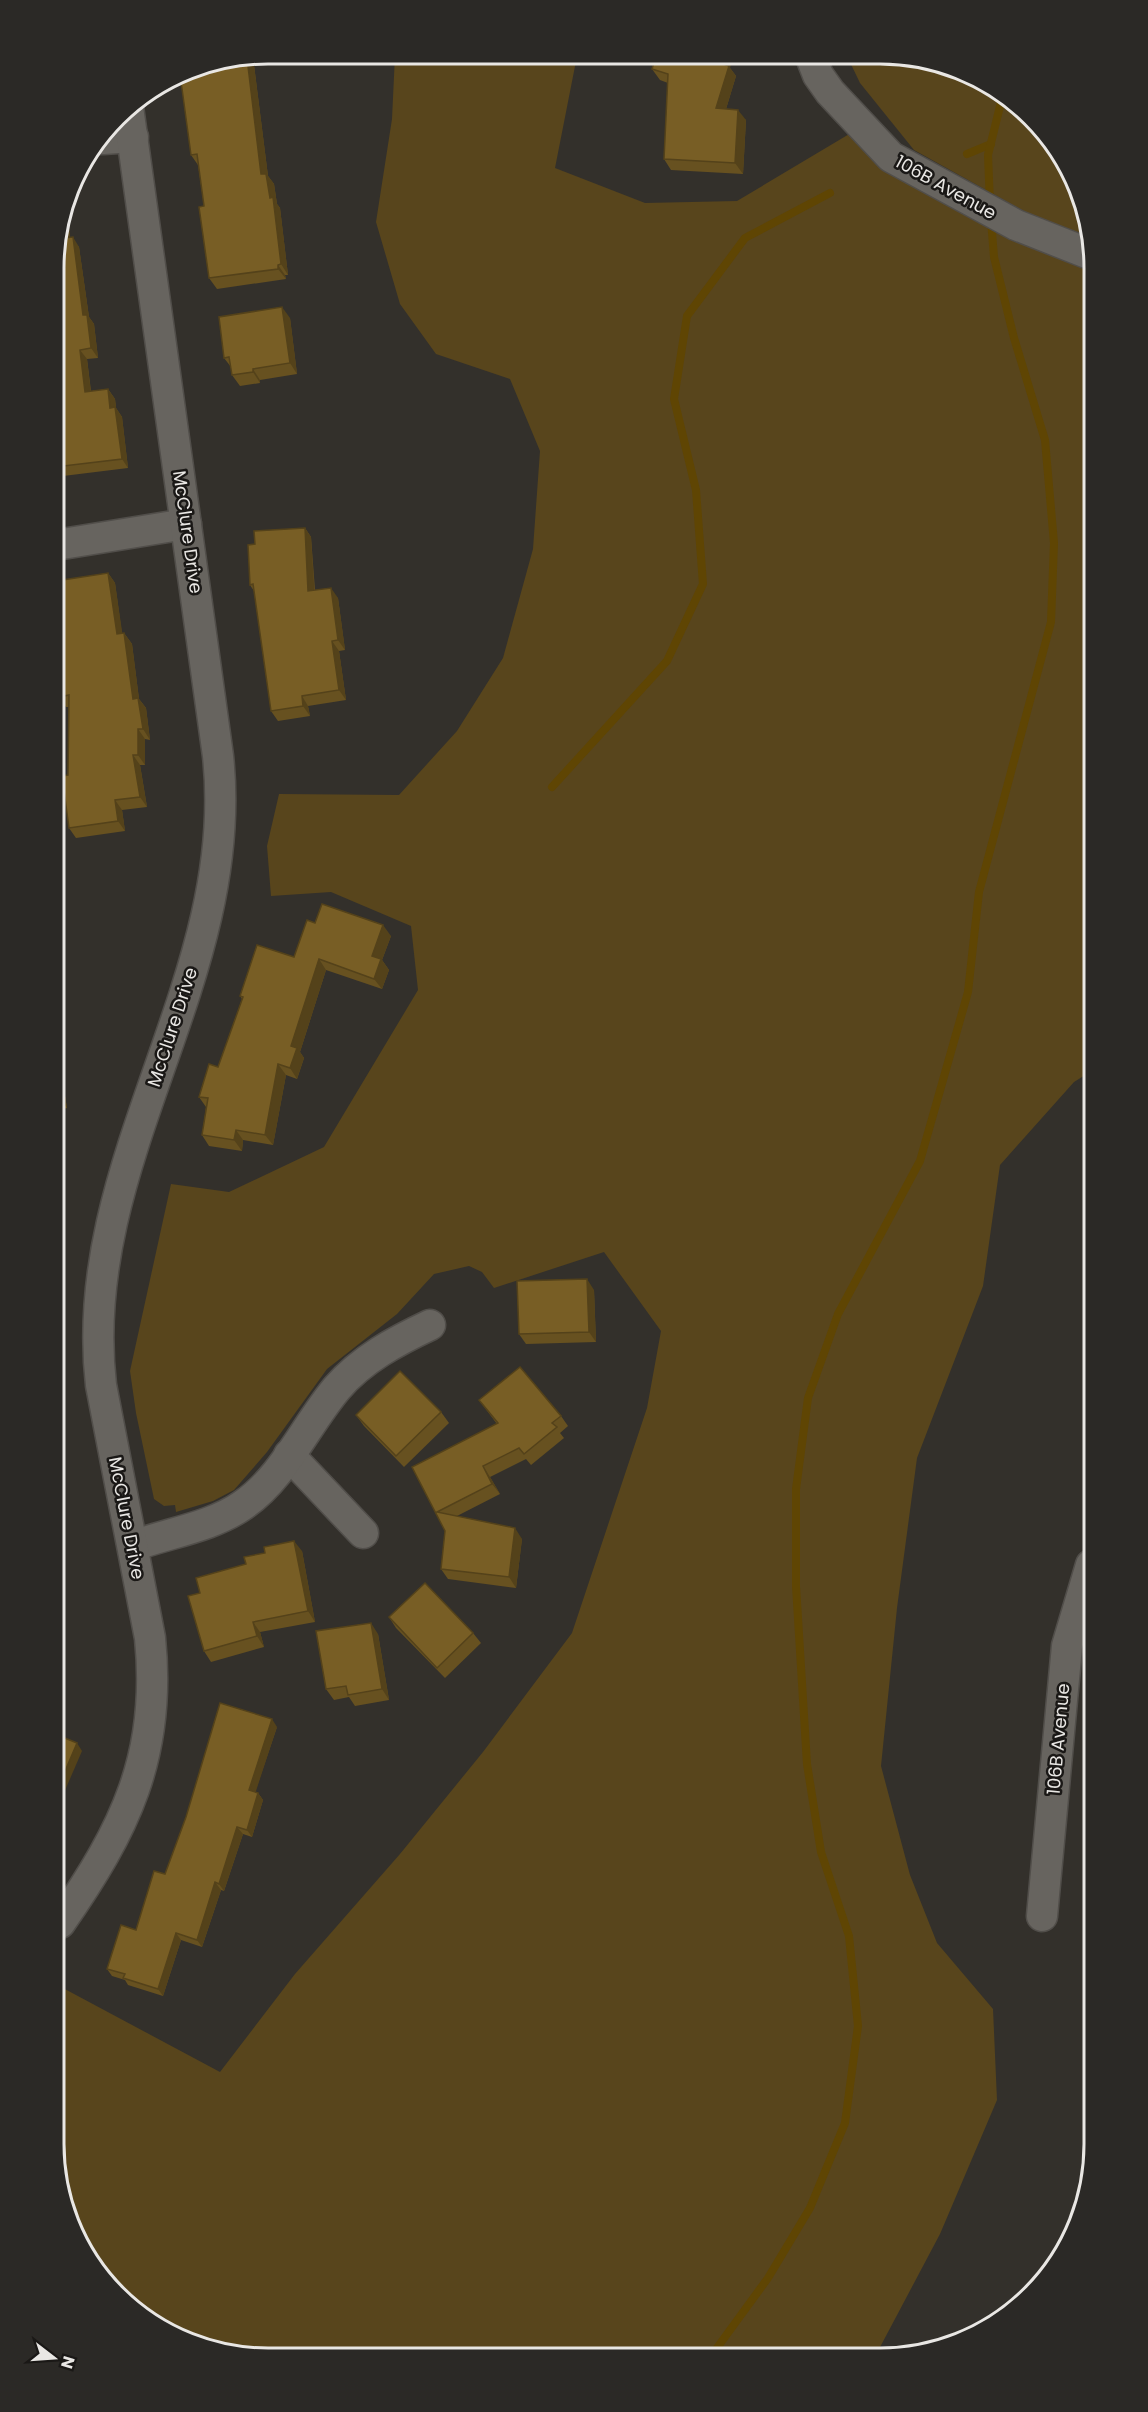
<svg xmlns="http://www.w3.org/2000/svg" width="1148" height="2412" font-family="Poppins,sans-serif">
<rect width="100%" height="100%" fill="#33302b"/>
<!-- green -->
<g fill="#58451c">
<path d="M 395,55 L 577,56 L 555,168 L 645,203 L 737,201 L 861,127 L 1087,253 L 1090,1072 L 1074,1082 L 1000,1165 L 983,1286 L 917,1458 L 897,1608 L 881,1766 L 910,1875 L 937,1943 L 993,2009 L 997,2100 L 940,2234 L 878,2351 L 227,2354 L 127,2305 L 90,2262 L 61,2200 L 61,1987 L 220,2072 L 295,1974 L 400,1854 L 483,1752 L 572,1633 L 647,1408 L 661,1331 L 604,1252 L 494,1288 L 482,1272 L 469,1266 L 434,1274 L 397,1314 L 327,1369 L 267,1452 L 234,1490 L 213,1501 L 176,1512 L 175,1505 L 164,1506 L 154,1499 L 136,1413 L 130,1371 L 171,1184 L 229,1192 L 324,1147 L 418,990 L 411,926 L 331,892 L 271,896 L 267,846 L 279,794 L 399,795 L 457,731 L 503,658 L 533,549 L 540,451 L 510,379 L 436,354 L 400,304 L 376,222 L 392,119 Z"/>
<path d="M 848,58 L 921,58 L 1021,107 L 1065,161 L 1087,213 L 1087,236 L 1033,216 L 914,150 L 860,83 Z"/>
</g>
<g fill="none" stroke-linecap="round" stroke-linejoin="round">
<!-- stream -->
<g stroke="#5f4503" stroke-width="8">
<path d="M 967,154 L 991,144"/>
<path d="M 990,204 L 988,155 L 1002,98"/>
<path d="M 552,787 L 667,661 L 703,584 L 696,490 L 674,399 L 687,316 L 745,238 L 830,193"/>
<path d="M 714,2352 L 768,2278 L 810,2208 L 845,2123 L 858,2026 L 849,1936 L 821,1852 L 807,1764 L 796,1586 L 796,1489 L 808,1398 L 838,1314 L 920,1161 L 968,992 L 979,892 L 1051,622 L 1054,543 L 1045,440 L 1014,338 L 994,257 L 991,220"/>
</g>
<defs>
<g id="minor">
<path d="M 811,57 L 818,75 L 830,92 L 891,157 L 1016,225 L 1087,253"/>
<path d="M 103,139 L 133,137"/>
<path d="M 56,545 L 186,524"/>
<path d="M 289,1455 L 363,1533"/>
<path d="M 133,1546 C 168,1533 212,1527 243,1505 C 284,1477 305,1426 337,1388 C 362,1359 396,1341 430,1325"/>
<path d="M 1042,1916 L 1067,1646 L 1091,1565"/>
<path d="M 60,1923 C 125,1830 162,1755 150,1638 L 101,1385 C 75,1161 242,979 218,756 L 128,107"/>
</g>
</defs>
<!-- minor casing -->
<use href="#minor" stroke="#514e4a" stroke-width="33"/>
<!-- minor -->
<use href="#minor" stroke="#67645f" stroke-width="30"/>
</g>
<!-- wall -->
<g fill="#675120">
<path d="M 254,65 L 268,176 L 274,184 L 277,204 L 280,208 L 288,275 L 285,275 L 286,279 L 217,289 L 209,278 L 204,206 L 198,165 L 191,155 Z"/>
<path d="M 730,68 L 736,76 L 726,109 L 746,120 L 743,174 L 671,170 L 664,159 L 668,83 L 660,80 L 652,69 Z"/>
<path d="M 67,208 L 70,238 L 79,247 L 89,317 L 94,324 L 98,358 L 87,359 L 91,391 L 108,389 L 115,399 L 116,408 L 122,417 L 128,468 L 55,477 L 55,408 L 61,407 L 63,397 L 59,362 L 55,363 L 54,254 Z"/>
<path d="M 290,318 L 297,374 L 260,380 L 260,383 L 240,386 L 232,375 L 231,367 L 224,358 Z"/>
<path d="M 305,528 L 311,537 L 315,590 L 338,598 L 345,650 L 339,651 L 346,700 L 308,706 L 310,716 L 278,721 L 271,711 L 254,591 L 250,585 L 255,544 Z"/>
<path d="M 108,573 L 115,583 L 122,634 L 124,633 L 132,644 L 139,699 L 146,708 L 150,740 L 145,739 L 145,765 L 140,765 L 147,807 L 122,810 L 125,831 L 76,838 L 69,828 L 68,775 L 69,707 L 66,707 L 59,697 Z"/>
<path d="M 315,923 L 391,936 L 382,960 L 389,970 L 382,989 L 326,970 L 300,1052 L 304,1058 L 297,1079 L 286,1075 L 273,1145 L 243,1140 L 242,1151 L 209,1146 L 202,1135 L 206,1107 L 199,1097 L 218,1067 L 242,999 L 240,996 L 294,957 Z"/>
<path d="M 57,1071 L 62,1078 L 67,1108 L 60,1110 L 64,1148 L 58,1148 Z"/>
<path d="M 594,1290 L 596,1342 L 526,1344 L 519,1334 Z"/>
<path d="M 479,1400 L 561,1416 L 568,1426 L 560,1433 L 564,1438 L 531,1465 L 526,1459 L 490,1477 L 500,1494 L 457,1516 L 522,1539 L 516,1588 L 448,1579 L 441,1569 L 445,1531 L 412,1467 L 497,1424 Z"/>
<path d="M 441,1412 L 449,1423 L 404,1467 L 364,1426 L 356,1415 Z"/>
<path d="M 302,1551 L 315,1622 L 260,1632 L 264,1647 L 211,1662 L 204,1651 L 200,1593 Z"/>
<path d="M 389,1617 L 473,1633 L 481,1643 L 445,1678 L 396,1628 Z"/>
<path d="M 378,1634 L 389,1700 L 355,1706 L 349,1697 L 334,1700 L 326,1689 Z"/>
<path d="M 277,1727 L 255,1792 L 258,1793 L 263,1800 L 252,1837 L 243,1834 L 224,1891 L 221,1890 L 202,1947 L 181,1940 L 163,1996 L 128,1985 L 125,1980 L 112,1976 L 107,1969 L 136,1930 L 165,1874 Z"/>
</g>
<!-- shaded-wall -->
<g fill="#54421a">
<path d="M 723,57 L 733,57 L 730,68 L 736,76 L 723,119 L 716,108 L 721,63 Z"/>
<path d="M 247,58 L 249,58 L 254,65 L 268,176 L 274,184 L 277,204 L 280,208 L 288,275 L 281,264 L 270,198 L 261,174 Z"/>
<path d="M 738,110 L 746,120 L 743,174 L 735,163 Z"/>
<path d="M 67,208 L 71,248 L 64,238 L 63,224 Z"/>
<path d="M 73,237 L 79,247 L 89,317 L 94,324 L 98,358 L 91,348 L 83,315 Z"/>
<path d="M 278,265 L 285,275 L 286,279 L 278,269 Z"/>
<path d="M 282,307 L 290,318 L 297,374 L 290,363 Z"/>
<path d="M 80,350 L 87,359 L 92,402 L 85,392 Z"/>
<path d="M 253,369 L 260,380 L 260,383 L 253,372 Z"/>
<path d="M 108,389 L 115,399 L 116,408 L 122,417 L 128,468 L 122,459 L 110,408 Z"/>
<path d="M 305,528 L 311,537 L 315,600 L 308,591 Z"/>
<path d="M 108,573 L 115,583 L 124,645 L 117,634 Z"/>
<path d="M 331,588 L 338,598 L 345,650 L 338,640 Z"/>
<path d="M 124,633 L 132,644 L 139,699 L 146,708 L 150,740 L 143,729 L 133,699 Z"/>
<path d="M 332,641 L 339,651 L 346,700 L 339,690 Z"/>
<path d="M 302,696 L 308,706 L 310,716 L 303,706 Z"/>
<path d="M 138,729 L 145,739 L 145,765 L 138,755 Z"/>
<path d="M 133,755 L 140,765 L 147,807 L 140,797 Z"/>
<path d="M 115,800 L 122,810 L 125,831 L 118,821 Z"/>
<path d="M 383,925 L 391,936 L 382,960 L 389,970 L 382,989 L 374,979 L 372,956 Z"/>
<path d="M 319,959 L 326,970 L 300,1052 L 304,1058 L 297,1079 L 290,1068 L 291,1046 Z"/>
<path d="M 278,1064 L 286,1075 L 273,1145 L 265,1135 Z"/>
<path d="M 57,1071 L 62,1078 L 67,1108 L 59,1097 L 57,1086 Z"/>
<path d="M 58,1107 L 60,1110 L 64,1148 L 58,1139 Z"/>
<path d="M 236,1130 L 243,1140 L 242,1151 L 234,1140 Z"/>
<path d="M 587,1279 L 594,1290 L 596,1342 L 589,1332 Z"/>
<path d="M 483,1466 L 490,1477 L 500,1494 L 492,1484 Z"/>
<path d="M 515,1528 L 522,1539 L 516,1588 L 509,1577 Z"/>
<path d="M 294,1541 L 302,1551 L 315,1622 L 308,1611 Z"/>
<path d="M 253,1622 L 260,1632 L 264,1647 L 257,1636 Z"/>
<path d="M 371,1623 L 378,1634 L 389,1700 L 382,1689 Z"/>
<path d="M 272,1719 L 277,1727 L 254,1797 L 249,1790 Z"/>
<path d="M 77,1743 L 82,1751 L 60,1802 L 60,1783 Z"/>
<path d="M 258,1793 L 263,1800 L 252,1837 L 247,1830 Z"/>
<path d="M 237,1827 L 243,1834 L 224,1891 L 219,1884 Z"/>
<path d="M 215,1882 L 221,1890 L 202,1947 L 197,1940 Z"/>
<path d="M 176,1933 L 181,1940 L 163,1996 L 158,1989 Z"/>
</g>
<!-- building -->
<g fill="#785e25" stroke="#54421a" stroke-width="1.5">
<path d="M 656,56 L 723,57 L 721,63 L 729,66 L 716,108 L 738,110 L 735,163 L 664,159 L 668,74 L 652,69 Z"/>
<path d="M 247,58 L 261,174 L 266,174 L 270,198 L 273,197 L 281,264 L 278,265 L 278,269 L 209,278 L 199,207 L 204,206 L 197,154 L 191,155 L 180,74 L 187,70 Z"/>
<path d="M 63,224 L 64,238 L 73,237 L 83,315 L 87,315 L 91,348 L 80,350 L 85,392 L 108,389 L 110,408 L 115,407 L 122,459 L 55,467 L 55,408 L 61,407 L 59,398 L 63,397 L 58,352 L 55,353 L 54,254 Z"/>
<path d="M 282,307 L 290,363 L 253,369 L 253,372 L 232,375 L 229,357 L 224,358 L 219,317 Z"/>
<path d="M 305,528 L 308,591 L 331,588 L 338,640 L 332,641 L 339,690 L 302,696 L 303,706 L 271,711 L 253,584 L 250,585 L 248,545 L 255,544 L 254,531 Z"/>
<path d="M 108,573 L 117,634 L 124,633 L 133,699 L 138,698 L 143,729 L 138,729 L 138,755 L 133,755 L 140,797 L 115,800 L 118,821 L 69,828 L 62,776 L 68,775 L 69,695 L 59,697 L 56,670 L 56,581 Z"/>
<path d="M 322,904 L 383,925 L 372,956 L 381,959 L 374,979 L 319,959 L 291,1046 L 297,1048 L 290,1068 L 278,1064 L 265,1135 L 236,1130 L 234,1140 L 202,1135 L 208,1098 L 199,1097 L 209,1064 L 218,1067 L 243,997 L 240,996 L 257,945 L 294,957 L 307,920 L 315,923 Z"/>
<path d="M 587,1279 L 589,1332 L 519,1334 L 517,1281 Z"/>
<path d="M 520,1367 L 561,1416 L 552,1423 L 557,1427 L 524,1454 L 519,1448 L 483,1466 L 492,1484 L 437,1512 L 515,1528 L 509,1577 L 441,1569 L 445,1531 L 412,1467 L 498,1423 L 479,1400 Z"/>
<path d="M 400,1371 L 441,1412 L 396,1456 L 356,1415 Z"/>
<path d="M 294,1541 L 308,1611 L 253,1622 L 257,1636 L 204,1651 L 188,1596 L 200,1593 L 196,1578 L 246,1564 L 244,1557 L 265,1553 L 264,1547 Z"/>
<path d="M 425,1583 L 473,1633 L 437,1668 L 389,1617 Z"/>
<path d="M 371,1623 L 382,1689 L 348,1695 L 346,1686 L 326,1689 L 316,1631 Z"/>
<path d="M 220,1703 L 272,1719 L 249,1790 L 258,1793 L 247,1830 L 237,1827 L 219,1884 L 215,1882 L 197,1940 L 176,1933 L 158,1989 L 123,1978 L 125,1974 L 107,1969 L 121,1925 L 136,1930 L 154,1871 L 165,1874 L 186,1817 Z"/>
<path d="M 60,1736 L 77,1743 L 60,1783 Z"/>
</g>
<g text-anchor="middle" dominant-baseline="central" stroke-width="5" stroke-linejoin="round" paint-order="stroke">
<!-- street labels -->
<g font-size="18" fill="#e9e7e4" stroke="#1a1816">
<text transform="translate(946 187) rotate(29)">106B Avenue</text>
<text transform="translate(188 532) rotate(82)">McClure Drive</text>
<text transform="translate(172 1027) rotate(-72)">McClure Drive</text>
<text transform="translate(127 1518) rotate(79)">McClure Drive</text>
<text transform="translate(1058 1739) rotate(-85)">106B Avenue</text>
</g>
</g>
<!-- crop -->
<path d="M0 0H1148V2412H0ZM268 64H880A204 204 0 0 1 1084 268V2144A204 204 0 0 1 880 2348H268A204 204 0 0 1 64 2144V268A204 204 0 0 1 268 64Z" fill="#2b2926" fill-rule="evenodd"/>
<path fill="none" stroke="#e9e7e4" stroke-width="3" d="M268 64H880A204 204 0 0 1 1084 268V2144A204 204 0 0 1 880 2348H268A204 204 0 0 1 64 2144V268A204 204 0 0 1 268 64Z"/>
<!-- north arrow -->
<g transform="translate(54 2358) rotate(107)" stroke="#1a1816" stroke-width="4.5" paint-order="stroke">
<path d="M0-4.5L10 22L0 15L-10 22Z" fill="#e9e7e4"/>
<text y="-9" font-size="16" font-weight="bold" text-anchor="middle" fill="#e9e7e4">N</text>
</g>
</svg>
